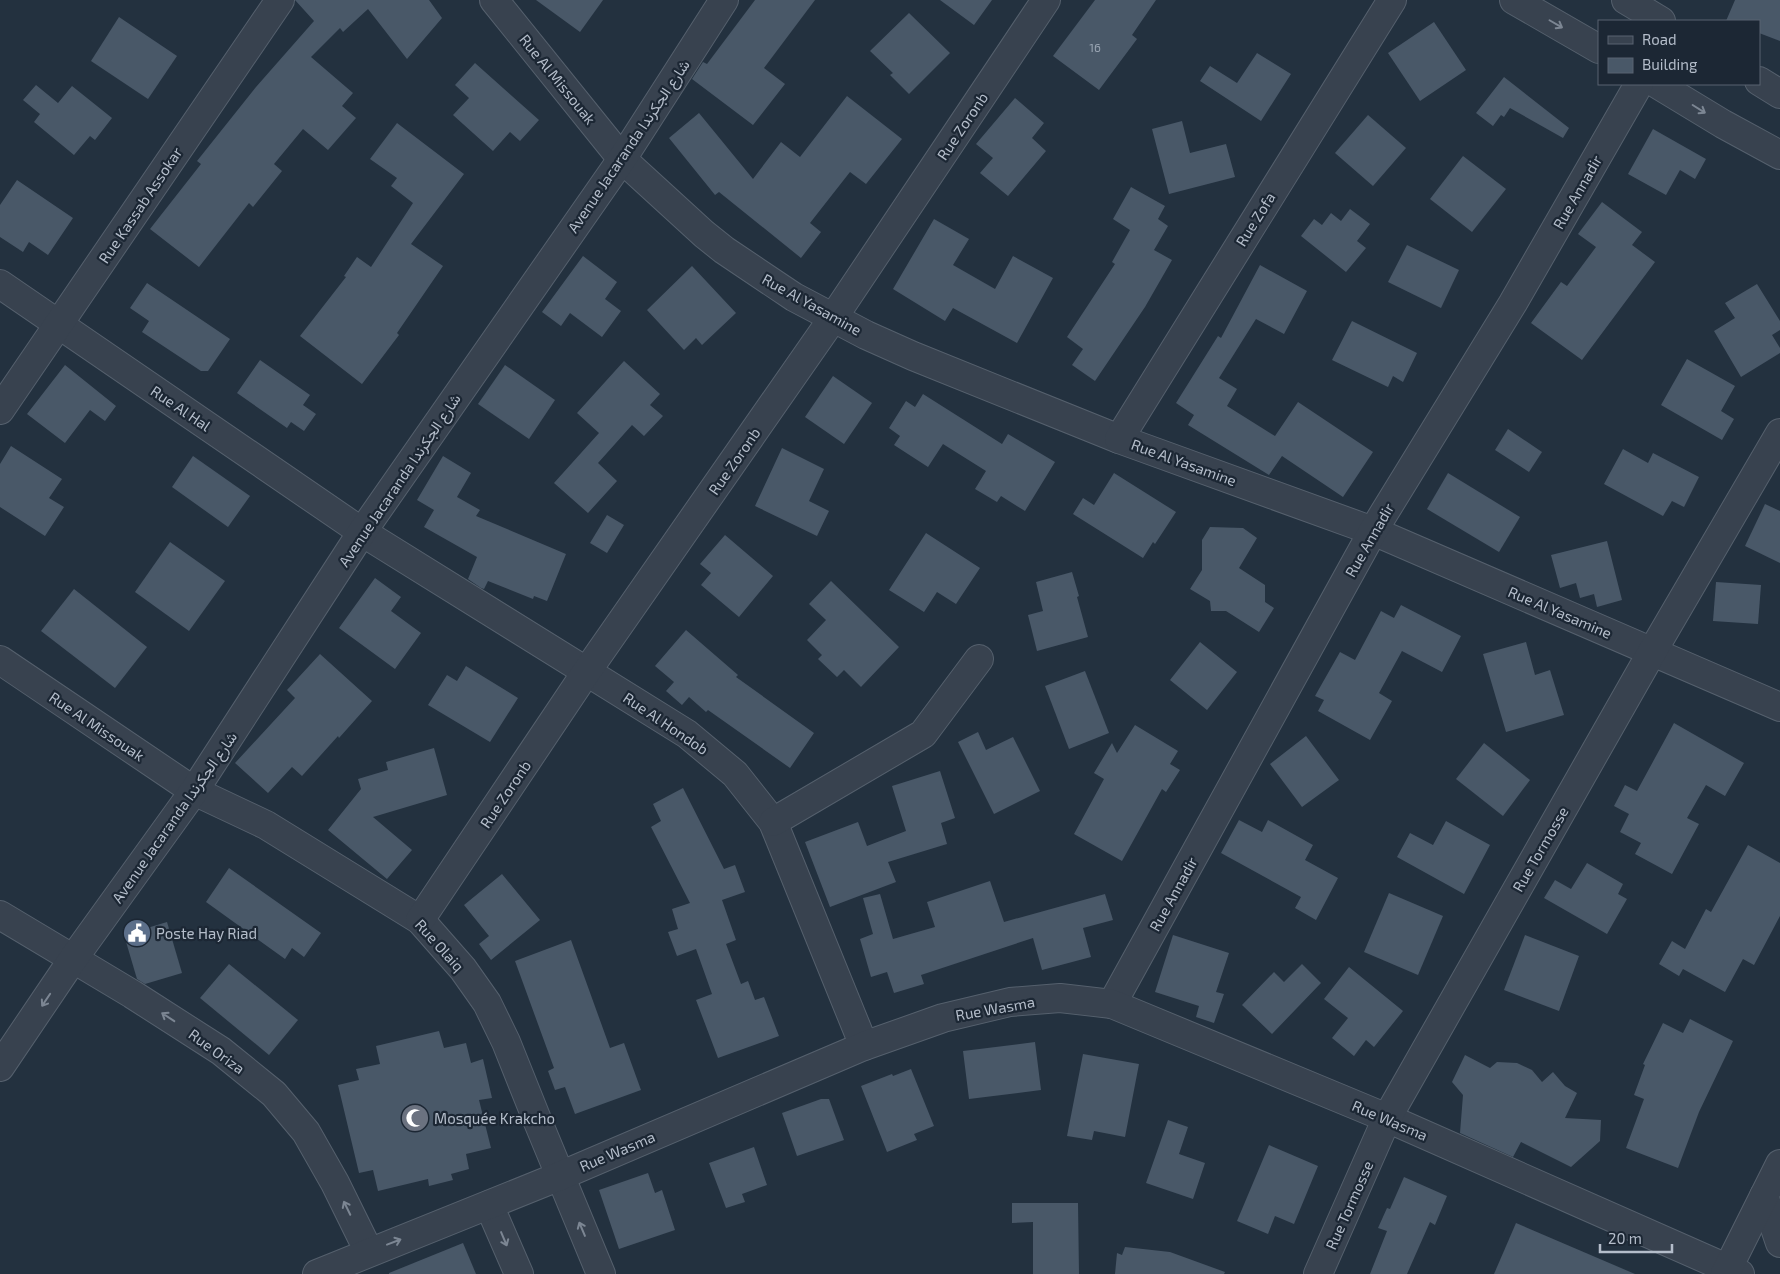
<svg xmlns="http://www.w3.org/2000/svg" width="1780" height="1274" font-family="'Exo 2',Vazirmatn,sans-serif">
<rect width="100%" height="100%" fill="#23313f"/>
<!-- building -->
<g fill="#495868">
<path d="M 295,0 L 429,0 L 442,18 L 407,59 L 368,9 L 343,32 L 340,28 L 311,57 L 353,93 L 342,106 L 356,118 L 328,150 L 303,129 L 274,164 L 282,171 L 253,207 L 249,203 L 199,267 L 150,229 L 201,164 L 197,161 L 256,87 L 314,21 Z"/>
<path d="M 536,0 L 603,0 L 580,32 Z"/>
<path d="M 755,0 L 815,0 L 764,68 L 785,84 L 753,125 L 692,79 L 703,62 L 707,64 Z"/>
<path d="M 940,0 L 992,0 L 974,25 Z"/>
<path d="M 1095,0 L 1156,0 L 1132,35 L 1137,39 L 1099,90 L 1053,56 Z"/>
<path d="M 1735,0 L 1780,0 L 1780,41 L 1759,33 L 1759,21 L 1726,21 Z"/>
<path d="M 909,13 L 950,53 L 909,94 L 890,75 L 893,73 L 870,51 Z"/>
<path d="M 119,17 L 177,56 L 148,99 L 91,61 Z"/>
<path d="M 1434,22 L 1466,70 L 1420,101 L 1388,53 Z"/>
<path d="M 1257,53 L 1291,74 L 1261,121 L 1200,81 L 1210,66 L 1237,83 Z"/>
<path d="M 475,63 L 539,120 L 520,141 L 510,132 L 493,151 L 453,115 L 469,98 L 455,85 Z"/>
<path d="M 1504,77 L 1569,128 L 1563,138 L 1510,108 L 1504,117 L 1501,115 L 1493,126 L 1476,113 Z"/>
<path d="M 36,85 L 58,103 L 72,86 L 112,118 L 95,140 L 90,136 L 74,155 L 34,122 L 40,114 L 23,100 Z"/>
<path d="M 847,96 L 902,139 L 866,184 L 850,172 L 810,223 L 821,232 L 801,258 L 719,192 L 715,195 L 669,138 L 699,113 L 753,179 L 781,142 L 800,157 Z"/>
<path d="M 1015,98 L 1044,123 L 1032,138 L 1046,151 L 1008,196 L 980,173 L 993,158 L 976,144 Z"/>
<path d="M 1368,115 L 1406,148 L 1373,186 L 1335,153 Z"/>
<path d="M 1182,121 L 1190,153 L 1226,144 L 1235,177 L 1169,194 L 1152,129 Z"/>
<path d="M 397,123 L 464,174 L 411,244 L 443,266 L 397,333 L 399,335 L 362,384 L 300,336 L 346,277 L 344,276 L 357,257 L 371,267 L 413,203 L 391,186 L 397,178 L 370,159 Z"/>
<path d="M 1653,129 L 1706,159 L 1695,179 L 1680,170 L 1666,195 L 1628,174 Z"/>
<path d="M 1463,156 L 1506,189 L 1472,232 L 1430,199 Z"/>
<path d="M 17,180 L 73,218 L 48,255 L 29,242 L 23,252 L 0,237 L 0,205 Z"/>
<path d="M 1131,187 L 1165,206 L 1158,219 L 1168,226 L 1154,250 L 1172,260 L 1145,307 L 1095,381 L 1072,365 L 1083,349 L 1067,337 L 1115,264 L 1112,262 L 1130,230 L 1113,219 Z"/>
<path d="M 1602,202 L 1642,232 L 1632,245 L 1655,262 L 1582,360 L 1531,323 L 1561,282 L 1567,286 L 1596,247 L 1578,234 Z"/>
<path d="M 1350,209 L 1370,224 L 1357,241 L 1366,248 L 1346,272 L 1301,236 L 1314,219 L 1322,225 L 1331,213 L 1341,221 Z"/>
<path d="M 934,219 L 969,239 L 953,265 L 995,289 L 1013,256 L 1053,278 L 1017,343 L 953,308 L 945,321 L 893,289 Z"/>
<path d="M 1407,245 L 1459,270 L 1441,308 L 1388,282 Z"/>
<path d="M 583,256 L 617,282 L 605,299 L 621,311 L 602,337 L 570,313 L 561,326 L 542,312 Z"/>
<path d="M 1260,265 L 1307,291 L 1284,334 L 1256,319 L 1219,378 L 1237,389 L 1227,406 L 1275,436 L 1298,402 L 1373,452 L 1343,497 L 1282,456 L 1269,475 L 1188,425 L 1194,415 L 1176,403 L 1218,336 L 1221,338 Z"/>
<path d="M 692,266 L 736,313 L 702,345 L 696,338 L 684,350 L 647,310 Z"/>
<path d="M 147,283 L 230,339 L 208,371 L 201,371 L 142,332 L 149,321 L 130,308 Z"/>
<path d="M 1757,284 L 1780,321 L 1780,330 L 1772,335 L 1780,348 L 1780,353 L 1741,377 L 1714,331 L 1735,318 L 1725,303 Z"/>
<path d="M 1352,321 L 1417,353 L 1403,382 L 1393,376 L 1388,387 L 1332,360 Z"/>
<path d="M 1687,359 L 1735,386 L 1721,411 L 1734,419 L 1722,440 L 1661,405 Z"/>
<path d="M 260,360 L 310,395 L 303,405 L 316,414 L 304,431 L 291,422 L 287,428 L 237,393 Z"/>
<path d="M 624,361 L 660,394 L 650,405 L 663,416 L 644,436 L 632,425 L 598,463 L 617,481 L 588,513 L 554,483 L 599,433 L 577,413 Z"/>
<path d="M 65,365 L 116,406 L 105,421 L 90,410 L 65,443 L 27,414 Z"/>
<path d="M 505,365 L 555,400 L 529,439 L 478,404 Z"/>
<path d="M 833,376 L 872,403 L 844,444 L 805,417 Z"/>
<path d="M 923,394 L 1002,444 L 1008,434 L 1055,462 L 1025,511 L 1001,496 L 997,502 L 975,489 L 986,471 L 943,444 L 928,467 L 894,445 L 900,436 L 889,428 L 906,401 L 915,407 Z"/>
<path d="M 1508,429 L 1542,452 L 1529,472 L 1495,450 Z"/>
<path d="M 11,446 L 62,479 L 49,498 L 64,507 L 45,536 L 0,507 L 0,464 Z"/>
<path d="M 782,448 L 824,469 L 809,501 L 829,511 L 817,536 L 755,506 Z"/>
<path d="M 1623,449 L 1648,463 L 1653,453 L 1699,477 L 1684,507 L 1672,501 L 1663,516 L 1604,484 Z"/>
<path d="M 193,456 L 250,496 L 228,527 L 172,487 Z"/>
<path d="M 443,456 L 471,473 L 457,497 L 480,510 L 476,516 L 566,554 L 547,601 L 534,596 L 533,599 L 488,581 L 484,589 L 481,588 L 468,579 L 477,557 L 424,527 L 434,510 L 417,500 Z"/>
<path d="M 1114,473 L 1176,512 L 1155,544 L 1153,542 L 1143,558 L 1073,514 L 1083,498 L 1094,505 Z"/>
<path d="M 1448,473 L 1520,517 L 1499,552 L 1427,509 Z"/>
<path d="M 1765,504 L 1780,511 L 1780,563 L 1745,546 Z"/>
<path d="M 607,515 L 624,525 L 607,553 L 590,543 Z"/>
<path d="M 1210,527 L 1243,528 L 1257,538 L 1239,568 L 1265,585 L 1265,602 L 1274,608 L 1259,632 L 1226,611 L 1211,611 L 1210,601 L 1190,589 L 1202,570 L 1202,540 Z"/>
<path d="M 926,533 L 980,568 L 956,604 L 937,592 L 924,612 L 889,590 Z"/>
<path d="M 725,535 L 773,576 L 739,617 L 701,585 L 711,573 L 700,564 Z"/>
<path d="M 1607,541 L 1622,600 L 1597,607 L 1594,594 L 1580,598 L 1576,583 L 1560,588 L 1551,555 Z"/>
<path d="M 170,542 L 225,581 L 189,631 L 135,592 Z"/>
<path d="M 1072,572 L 1079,596 L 1077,597 L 1088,637 L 1037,651 L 1028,615 L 1043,611 L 1036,582 Z"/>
<path d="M 375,578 L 401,597 L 391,611 L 421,633 L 395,669 L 339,628 Z"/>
<path d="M 831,581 L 899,647 L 861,687 L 844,670 L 837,677 L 818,659 L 822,655 L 807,640 L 826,620 L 809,604 Z"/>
<path d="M 1716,582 L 1761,585 L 1758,624 L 1713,621 Z"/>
<path d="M 74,589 L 147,647 L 115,688 L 41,631 Z"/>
<path d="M 1401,605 L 1461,636 L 1442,672 L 1402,651 L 1379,693 L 1392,701 L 1370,740 L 1318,711 L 1324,700 L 1315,696 L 1340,652 L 1355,660 L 1381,611 L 1394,618 Z"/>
<path d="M 686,630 L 738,675 L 736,677 L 814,733 L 790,768 L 708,710 L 706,712 L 689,697 L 682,705 L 666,691 L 674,682 L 655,666 Z"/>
<path d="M 1200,642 L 1237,672 L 1207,710 L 1170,680 Z"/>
<path d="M 1526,642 L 1535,675 L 1550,670 L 1564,715 L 1506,732 L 1483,654 Z"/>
<path d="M 320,654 L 372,701 L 339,738 L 338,736 L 302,776 L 292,767 L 268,793 L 235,763 L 295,698 L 287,690 Z"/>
<path d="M 466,666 L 518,698 L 490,742 L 428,705 L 447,675 L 457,681 Z"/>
<path d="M 1085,671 L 1109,733 L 1069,749 L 1045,686 Z"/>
<path d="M 1674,723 L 1744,763 L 1725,796 L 1706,785 L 1687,818 L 1699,824 L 1672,874 L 1635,854 L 1641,843 L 1620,832 L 1629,814 L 1614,806 L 1625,785 L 1637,791 Z"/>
<path d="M 1135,725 L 1178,751 L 1170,764 L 1180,770 L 1166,792 L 1162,789 L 1122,861 L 1074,834 L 1104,779 L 1094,773 L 1112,743 L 1117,753 Z"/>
<path d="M 978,732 L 986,750 L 1013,737 L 1040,791 L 994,814 L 958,742 Z"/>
<path d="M 1306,736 L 1339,780 L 1302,807 L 1270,764 Z"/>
<path d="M 1484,743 L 1530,780 L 1503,816 L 1456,779 Z"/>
<path d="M 434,748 L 447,795 L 373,817 L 412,850 L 387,879 L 328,830 L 361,789 L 358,779 L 388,770 L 386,762 Z"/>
<path d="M 940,771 L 955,818 L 941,823 L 947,844 L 888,862 L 896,882 L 830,907 L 805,842 L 858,822 L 867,846 L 906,831 L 892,786 Z"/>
<path d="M 683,788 L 724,869 L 735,865 L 745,892 L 722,900 L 736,940 L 726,944 L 741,984 L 748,981 L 755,1000 L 764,997 L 779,1036 L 718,1058 L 696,1000 L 712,994 L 696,949 L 677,956 L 668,932 L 678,929 L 672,909 L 690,903 L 651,827 L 661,821 L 653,804 Z"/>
<path d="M 1239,820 L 1262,832 L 1268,820 L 1313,845 L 1305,860 L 1338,878 L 1316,920 L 1295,908 L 1301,897 L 1221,853 Z"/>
<path d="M 1446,821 L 1490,845 L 1464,894 L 1397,857 L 1410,833 L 1433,845 Z"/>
<path d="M 1748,845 L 1780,863 L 1780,916 L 1754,965 L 1743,959 L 1725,992 L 1683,969 L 1679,976 L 1659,964 L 1672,941 L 1685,949 L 1706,909 L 1711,912 Z"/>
<path d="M 1587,863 L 1623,884 L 1618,894 L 1627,899 L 1607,934 L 1544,898 L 1555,880 L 1571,889 Z"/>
<path d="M 229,868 L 321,933 L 304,957 L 292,948 L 285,959 L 206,902 Z"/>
<path d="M 502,874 L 540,920 L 491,960 L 479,944 L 489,936 L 464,905 Z"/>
<path d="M 990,881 L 1004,922 L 1105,894 L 1113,920 L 1083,928 L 1091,957 L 1042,970 L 1033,938 L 921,975 L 924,984 L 894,993 L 887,972 L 871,977 L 860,939 L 873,934 L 863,898 L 880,894 L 893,939 L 935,927 L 927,902 Z"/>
<path d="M 1389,893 L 1443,916 L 1418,975 L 1364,952 Z"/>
<path d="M 167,922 L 182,973 L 145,984 L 137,979 L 124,935 Z"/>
<path d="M 1173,935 L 1229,953 L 1216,992 L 1224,994 L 1214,1023 L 1196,1017 L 1199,1006 L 1155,992 Z"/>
<path d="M 1525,935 L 1579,956 L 1559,1011 L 1504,990 Z"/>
<path d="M 571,940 L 610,1048 L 624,1043 L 641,1090 L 575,1114 L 565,1087 L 555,1090 L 548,1071 L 554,1068 L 515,961 Z"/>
<path d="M 229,964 L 298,1020 L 269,1055 L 200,998 Z"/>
<path d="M 1302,964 L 1321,983 L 1272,1034 L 1242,1005 L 1274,972 L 1284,982 Z"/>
<path d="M 1349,967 L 1403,1011 L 1374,1047 L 1366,1040 L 1354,1056 L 1332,1038 L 1348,1018 L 1324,999 Z"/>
<path d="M 1690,1019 L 1733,1041 L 1699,1112 L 1678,1168 L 1626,1148 L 1644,1099 L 1634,1095 L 1645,1065 L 1643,1064 L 1663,1023 L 1683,1033 Z"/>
<path d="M 439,1031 L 444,1048 L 466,1043 L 471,1063 L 483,1059 L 492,1098 L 479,1100 L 491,1148 L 466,1154 L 469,1169 L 451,1174 L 453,1180 L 429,1186 L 428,1179 L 378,1191 L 373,1170 L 359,1173 L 338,1085 L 359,1080 L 356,1069 L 380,1064 L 376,1046 Z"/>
<path d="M 1035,1042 L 1041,1090 L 969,1099 L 963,1051 Z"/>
<path d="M 1083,1054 L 1139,1064 L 1125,1137 L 1094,1131 L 1092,1140 L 1067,1136 Z"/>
<path d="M 1465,1055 L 1490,1068 L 1497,1062 L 1517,1063 L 1532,1070 L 1542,1082 L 1553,1072 L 1565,1086 L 1577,1093 L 1565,1118 L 1601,1120 L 1600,1141 L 1571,1167 L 1521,1142 L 1513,1157 L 1460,1133 L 1463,1095 L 1452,1082 Z"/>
<path d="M 911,1069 L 934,1126 L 914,1134 L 917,1140 L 887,1152 L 861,1086 L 892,1074 L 893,1076 Z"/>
<path d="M 821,1099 L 829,1099 L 844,1140 L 797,1156 L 782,1113 Z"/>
<path d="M 1168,1120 L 1188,1127 L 1179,1154 L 1205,1163 L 1193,1199 L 1146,1183 Z"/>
<path d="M 1269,1145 L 1318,1166 L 1294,1224 L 1275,1216 L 1268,1234 L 1237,1221 Z"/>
<path d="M 754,1147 L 767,1185 L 742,1194 L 745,1202 L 726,1208 L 709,1163 Z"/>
<path d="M 648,1173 L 655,1193 L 662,1190 L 675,1230 L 619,1249 L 599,1190 Z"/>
<path d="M 1404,1177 L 1447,1196 L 1435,1225 L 1430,1222 L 1407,1274 L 1370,1274 L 1387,1231 L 1378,1228 L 1387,1208 L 1390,1209 Z"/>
<path d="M 1012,1203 L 1078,1203 L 1079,1274 L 1033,1274 L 1033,1222 L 1012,1223 Z"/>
<path d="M 1516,1223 L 1635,1274 L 1494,1274 Z"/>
<path d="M 463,1243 L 476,1274 L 389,1274 L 389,1273 Z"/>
<path d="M 1125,1247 L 1170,1252 L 1225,1272 L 1224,1274 L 1115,1274 L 1117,1253 L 1122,1255 Z"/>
</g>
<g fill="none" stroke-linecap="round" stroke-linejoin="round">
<defs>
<g id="minor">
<path d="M 494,0 L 622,159 L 704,234 L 724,250 L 794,297 L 866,335 L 913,356 L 1119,439 L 1373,531 L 1780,707"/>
<path d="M 1514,0 L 1599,49"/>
<path d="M 1626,0 L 1661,21"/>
<path d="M 1759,81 L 1780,94"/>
<path d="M 1657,84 L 1723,124 L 1780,155"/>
<path d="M 0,284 L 362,532 L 687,734 L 735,774 L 773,822 L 864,1046"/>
<path d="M 0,410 L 280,0"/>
<path d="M 1119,439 L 1392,0"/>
<path d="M 0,660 L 194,791 L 266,825 L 420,920 L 463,969 L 487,1003 L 506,1042 L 538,1122 L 601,1274"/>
<path d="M 773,822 L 923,734 L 979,659"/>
<path d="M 0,915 L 132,994 L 221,1051 L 274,1094 L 306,1132 L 335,1183 L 369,1252"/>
<path d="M 420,920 L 587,671 L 833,318 L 1046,0"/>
<path d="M 1112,1004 L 1373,531 L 1513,303 L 1639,84"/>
<path d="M 0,1067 L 73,959 L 194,791 L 362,532 L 622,159 L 724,0"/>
<path d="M 1764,1196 L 1780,1243"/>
<path d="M 489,1205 L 519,1274"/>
<path d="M 317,1274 L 560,1176 L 864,1046 L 943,1018 L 1010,1002 L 1060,998 L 1112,1004 L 1387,1118 L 1740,1274"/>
<path d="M 1318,1274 L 1387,1118 L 1652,652 L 1780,433"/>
<path d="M 1725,1274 L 1780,1164"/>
</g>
</defs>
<!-- minor casing -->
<use href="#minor" stroke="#55606d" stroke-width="30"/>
<!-- minor -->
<use href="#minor" stroke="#38424f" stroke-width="28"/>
</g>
<!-- one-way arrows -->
<defs><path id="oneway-shaft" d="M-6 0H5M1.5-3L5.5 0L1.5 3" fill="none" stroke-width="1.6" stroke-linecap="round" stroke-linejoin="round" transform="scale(1.25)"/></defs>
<g stroke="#7c8693">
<use href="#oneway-shaft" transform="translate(1556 24) rotate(30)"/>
<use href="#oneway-shaft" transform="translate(1699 109) rotate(32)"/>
<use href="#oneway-shaft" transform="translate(46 1000) rotate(124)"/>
<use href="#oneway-shaft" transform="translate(168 1017) rotate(-147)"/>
<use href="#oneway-shaft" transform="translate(347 1208) rotate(-116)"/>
<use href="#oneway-shaft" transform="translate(582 1229) rotate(-113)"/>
<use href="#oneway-shaft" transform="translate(504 1239) rotate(67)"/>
<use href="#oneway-shaft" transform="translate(394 1242) rotate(-21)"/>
</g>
<!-- icons -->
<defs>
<symbol id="civic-disc" viewBox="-11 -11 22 22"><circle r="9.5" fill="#5c6f8a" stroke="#1c2734"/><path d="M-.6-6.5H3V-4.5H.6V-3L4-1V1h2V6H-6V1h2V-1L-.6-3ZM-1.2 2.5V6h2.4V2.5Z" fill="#fff"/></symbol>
<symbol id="mosque-disc" viewBox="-11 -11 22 22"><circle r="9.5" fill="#6b7280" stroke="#1c2734"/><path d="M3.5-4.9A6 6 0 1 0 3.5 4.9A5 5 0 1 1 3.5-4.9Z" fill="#fff"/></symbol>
</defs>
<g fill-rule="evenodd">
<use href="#civic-disc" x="121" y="917" width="32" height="32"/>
<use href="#mosque-disc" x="399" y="1102" width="32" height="32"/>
</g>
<g text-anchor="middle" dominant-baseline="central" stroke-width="4.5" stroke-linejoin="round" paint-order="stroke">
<!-- number labels -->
<g font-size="12" fill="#99a4b2">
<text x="1095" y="47">16</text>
</g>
<!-- street labels -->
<g font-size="15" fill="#b4bdca" stroke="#1c2734">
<text transform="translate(558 79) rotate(51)">Rue Al Missouak</text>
<text transform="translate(962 126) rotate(-56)">Rue Zoronb</text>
<text transform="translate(628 146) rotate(-56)">Avenue Jacaranda شارع الجكرندا</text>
<text transform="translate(1577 192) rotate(-60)">Rue Annadir</text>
<text transform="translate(140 205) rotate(-56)">Rue Kassab Assokar</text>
<text transform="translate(1255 219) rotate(-58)">Rue Zofa</text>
<text transform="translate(812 304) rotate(29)">Rue Al Yasamine</text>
<text transform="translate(181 408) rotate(34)">Rue Al Hal</text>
<text transform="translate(734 461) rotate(-55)">Rue Zoronb</text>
<text transform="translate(1184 462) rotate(20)">Rue Al Yasamine</text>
<text transform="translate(399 480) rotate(-56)">Avenue Jacaranda شارع الجكرندا</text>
<text transform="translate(1369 540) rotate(-60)">Rue Annadir</text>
<text transform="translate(1560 612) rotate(23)">Rue Al Yasamine</text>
<text transform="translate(666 723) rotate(34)">Rue Al Hondob</text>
<text transform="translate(97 726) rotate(34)">Rue Al Missouak</text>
<text transform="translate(505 794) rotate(-56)">Rue Zoronb</text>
<text transform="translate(174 817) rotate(-55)">Avenue Jacaranda شارع الجكرندا</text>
<text transform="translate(1540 849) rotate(-60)">Rue Tormosse</text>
<text transform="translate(1173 894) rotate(-61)">Rue Annadir</text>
<text transform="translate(440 945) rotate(48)">Rue Olaiq</text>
<text transform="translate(995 1008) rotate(-10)">Rue Wasma</text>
<text transform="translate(217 1051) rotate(36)">Rue Oriza</text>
<text transform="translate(1390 1120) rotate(23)">Rue Wasma</text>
<text transform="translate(617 1151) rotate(-23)">Rue Wasma</text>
<text transform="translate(1349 1205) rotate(-66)">Rue Tormosse</text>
</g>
<!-- poi labels -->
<g font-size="15" fill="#b4bdca" stroke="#1c2734" text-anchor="start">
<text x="156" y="933">Poste Hay Riad</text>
<text x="434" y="1118">Mosquée Krakcho</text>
</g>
</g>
<!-- legend -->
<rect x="1598" y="20" width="162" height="65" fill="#1c2734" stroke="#596370"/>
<rect x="1608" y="36" width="25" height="8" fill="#38424f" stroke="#596370"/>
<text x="1642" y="45" font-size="15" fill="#b4bdca">Road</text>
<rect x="1608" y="58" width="25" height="15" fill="#495868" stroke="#596370"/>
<text x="1642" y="70" font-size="15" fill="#b4bdca">Building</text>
<!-- scale -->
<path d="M1600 1244v8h72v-8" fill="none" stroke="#b4bdca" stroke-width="2.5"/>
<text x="1608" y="1244" font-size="15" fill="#b4bdca" stroke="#1c2734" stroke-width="4" paint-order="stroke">20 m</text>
</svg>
